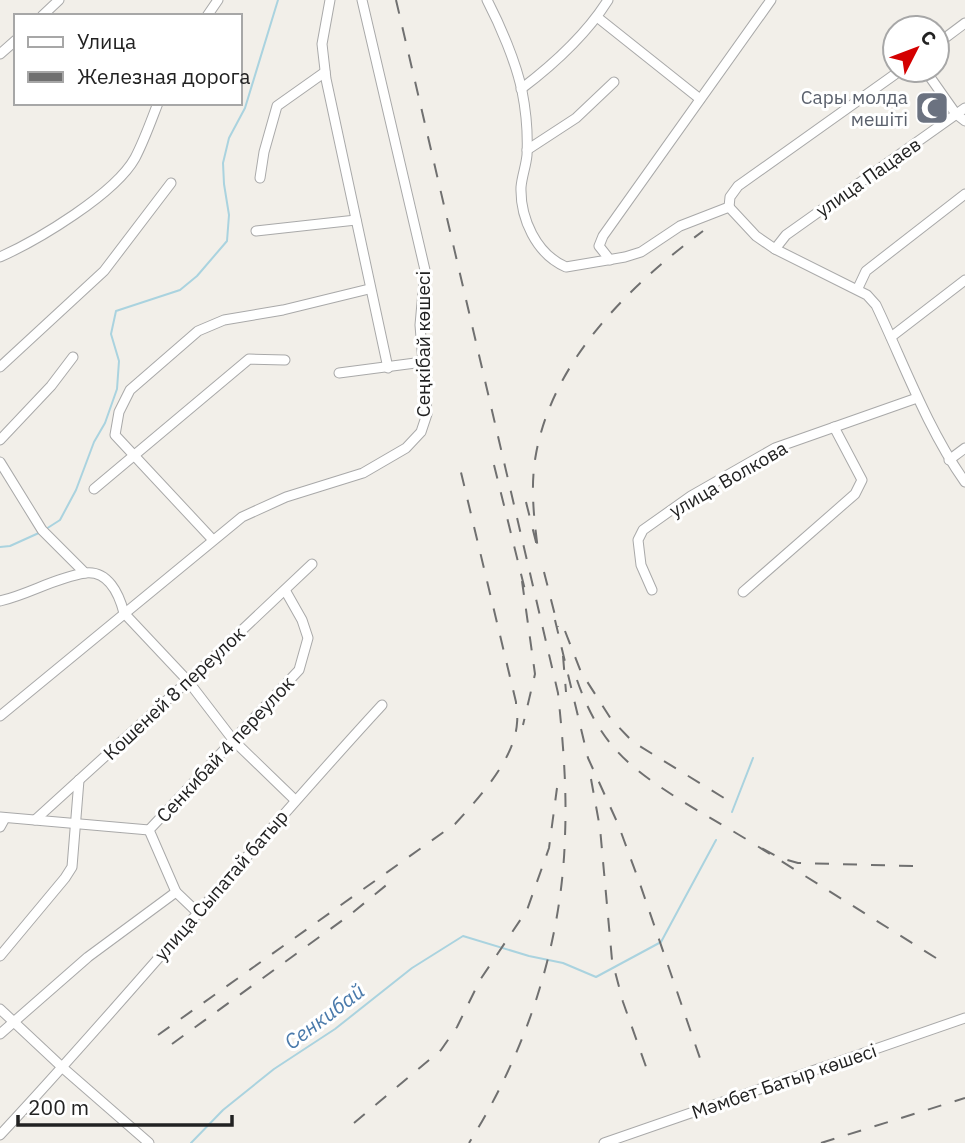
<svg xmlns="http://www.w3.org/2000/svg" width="965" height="1143" font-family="'IBM Plex Sans',sans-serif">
<rect width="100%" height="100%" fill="#f2efe9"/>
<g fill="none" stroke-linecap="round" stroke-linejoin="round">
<!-- stream -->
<g stroke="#aad3df" stroke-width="2">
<path d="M 46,529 L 60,520 L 76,490 L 94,442 L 105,423 L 117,389 L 119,361 L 111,334 L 116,311 L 180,290 L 197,276 L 227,241 L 229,215 L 224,184 L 223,163 L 229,138 L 245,108 L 278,0"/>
<path d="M 0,547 L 10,546 L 41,532"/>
<path d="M 732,812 L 753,758"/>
<path d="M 191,1143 L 223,1110 L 274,1069 L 335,1029 L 412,968 L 463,936 L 529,956 L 563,963 L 596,977 L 661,942 L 716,840"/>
</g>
<defs>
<g id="minor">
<path d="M 330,0 L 322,44 L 326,79 L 388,368"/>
<path d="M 487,0 C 500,25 516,62 522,91 C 526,111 528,134 527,155 C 526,166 522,176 521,187 C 520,218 536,254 566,267 L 625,257 L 641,252 L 680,226 L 729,207 L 756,236 L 775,249 L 867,295 L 876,305 C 904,364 927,428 965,482"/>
<path d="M 42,16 L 59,0"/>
<path d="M 207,16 L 218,0"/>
<path d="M 597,17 L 700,99"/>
<path d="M 937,44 L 965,23"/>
<path d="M 0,54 L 16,40"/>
<path d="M 925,70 L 956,114 L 965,121"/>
<path d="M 521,89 C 554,64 586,35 608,0"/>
<path d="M 527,150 L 576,118 L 614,82"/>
<path d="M 260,178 L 264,152 L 277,106 L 325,72"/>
<path d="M 729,207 L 730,197 L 738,186 L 901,70"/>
<path d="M 256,231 L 356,220"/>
<path d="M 775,249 L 786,235 L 965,108"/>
<path d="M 0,257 C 38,240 115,194 135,158 C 144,141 151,121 158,103"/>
<path d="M 610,260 L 599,246 L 603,236 L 771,0"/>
<path d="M 858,288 L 866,271 L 965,194"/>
<path d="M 891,337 L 965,280"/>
<path d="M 0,367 L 104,271 L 171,183"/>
<path d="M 339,373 L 423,362"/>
<path d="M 0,440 L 51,386 L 73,357"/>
<path d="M 949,460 L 965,448"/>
<path d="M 0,462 L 42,530 L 85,573 C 108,570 119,594 124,613 L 188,681 L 234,741 L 295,800"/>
<path d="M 94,489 L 249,359 L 285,360"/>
<path d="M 213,540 L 115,435 L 119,412 L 130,390 L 198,331 L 224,320 L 283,310 L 369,289"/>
<path d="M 652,590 L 641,565 L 638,540 L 643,530 L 691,496 L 775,448 L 917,398"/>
<path d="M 743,592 L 855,494 L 862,480 L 834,427"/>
<path d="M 0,601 C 30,594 54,578 85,573"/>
<path d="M 0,716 L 242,517 L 286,497 L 363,473 L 406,448 L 421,432 L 427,414 L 420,325 L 425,270 L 362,0"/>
<path d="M 0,817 L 149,830"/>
<path d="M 35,820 L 188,681 L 312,564"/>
<path d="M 0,827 L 5,818"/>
<path d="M 198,913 L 176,892 L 149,830 L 299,670 L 308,638 L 302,620 L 285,590"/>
<path d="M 0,956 L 65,878 L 72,867 L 79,780"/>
<path d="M 0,1009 L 63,1068 L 149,1143"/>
<path d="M 0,1034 L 88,957 L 176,892"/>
<path d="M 0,1135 C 131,995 252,846 382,705"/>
<path d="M 604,1143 L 965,1018"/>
</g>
</defs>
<!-- minor casing -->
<use href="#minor" stroke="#a9a9a9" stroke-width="11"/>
<!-- minor -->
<use href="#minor" stroke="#fff" stroke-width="9"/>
<!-- rail -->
<g stroke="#707070" stroke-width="2" stroke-dasharray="14 14" stroke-linecap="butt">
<path d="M 396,0 L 558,693 C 563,741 567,788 565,836 C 562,945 526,1052 469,1143"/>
<path d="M 494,465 L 525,590"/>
<path d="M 526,502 L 538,550 C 534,519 530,486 536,454 C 553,360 629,286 703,231"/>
<path d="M 544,572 L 558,627"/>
<path d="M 522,581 L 535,674 L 523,725"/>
<path d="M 555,620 L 588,758 L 618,824 L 640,884 L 703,1067"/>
<path d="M 565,631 L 581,672 L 611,719 L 633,742 L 724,798"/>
<path d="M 563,656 L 566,692"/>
<path d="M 577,680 C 586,706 598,730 616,750 C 648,786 713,818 754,844"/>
<path d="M 591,779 L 600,828 L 612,960 L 623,1002 L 650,1078"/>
<path d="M 913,866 L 798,863 L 780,858 L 754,844 L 944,963"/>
<path d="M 158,1035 L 455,824 C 478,799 515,759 517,723 C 518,716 516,709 516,702 L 459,464"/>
<path d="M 172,1044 L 351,914 L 395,878"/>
<path d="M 354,1123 L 441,1050 L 457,1027 L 480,980 L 527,910 L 549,848 L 557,788"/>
<path d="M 821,1143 L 965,1098"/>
</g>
</g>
<!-- icons -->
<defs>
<symbol id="mosque-square" viewBox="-11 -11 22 22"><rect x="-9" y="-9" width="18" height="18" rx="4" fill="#6b7280" stroke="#fff"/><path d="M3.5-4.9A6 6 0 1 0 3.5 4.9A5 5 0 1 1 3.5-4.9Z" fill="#fff"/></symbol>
</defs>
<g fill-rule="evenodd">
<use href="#mosque-square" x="913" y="89" width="38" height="38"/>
</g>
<g text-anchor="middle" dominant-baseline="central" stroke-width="6" stroke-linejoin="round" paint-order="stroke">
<!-- worship labels -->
<g font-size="19" fill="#5b616d" stroke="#fff" text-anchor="end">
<text x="908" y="97">Сары молда<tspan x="908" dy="22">мешіті</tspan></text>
</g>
<!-- street labels -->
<g font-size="19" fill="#222" stroke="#fff">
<text transform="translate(868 177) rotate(-35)">улица Пацаев</text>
<text transform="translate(423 344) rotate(-90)">Сеңкібай көшесі</text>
<text transform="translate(728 479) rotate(-30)">улица Волкова</text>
<text transform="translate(174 693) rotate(-43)">Кошеней 8 переулок</text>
<text transform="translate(225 749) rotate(-47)">Сенкибай 4 переулок</text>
<text transform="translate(221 885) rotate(-49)">улица Сыпатай батыр</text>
<text transform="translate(784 1081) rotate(-19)">Мәмбет Батыр көшесі</text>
</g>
<!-- water labels -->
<g font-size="21" font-style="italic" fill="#4a7aab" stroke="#fff">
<text transform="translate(324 1016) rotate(-37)">Сенкибай</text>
</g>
</g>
<!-- legend -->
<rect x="14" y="14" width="228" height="91" fill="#ffffff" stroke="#a7a7a7" stroke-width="2"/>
<rect x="28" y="37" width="35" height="10" fill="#ffffff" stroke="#a7a7a7" stroke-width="2"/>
<text x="77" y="49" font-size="21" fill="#222222">Улица</text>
<rect x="28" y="72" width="35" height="10" fill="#707070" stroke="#a7a7a7" stroke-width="2"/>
<text x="77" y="84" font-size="21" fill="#222222">Железная дорога</text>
<!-- north arrow -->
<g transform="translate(916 49) rotate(48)"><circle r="33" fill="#ffffff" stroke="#a7a7a7" stroke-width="2"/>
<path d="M0-5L12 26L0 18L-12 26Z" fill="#d40000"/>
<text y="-10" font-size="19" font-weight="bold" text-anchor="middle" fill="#222222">С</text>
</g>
<!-- scale -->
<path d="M18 1115v10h214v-10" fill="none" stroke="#222222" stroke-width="3.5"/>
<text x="28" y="1115" font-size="21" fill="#222222" stroke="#ffffff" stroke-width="5" paint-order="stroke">200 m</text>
</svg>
